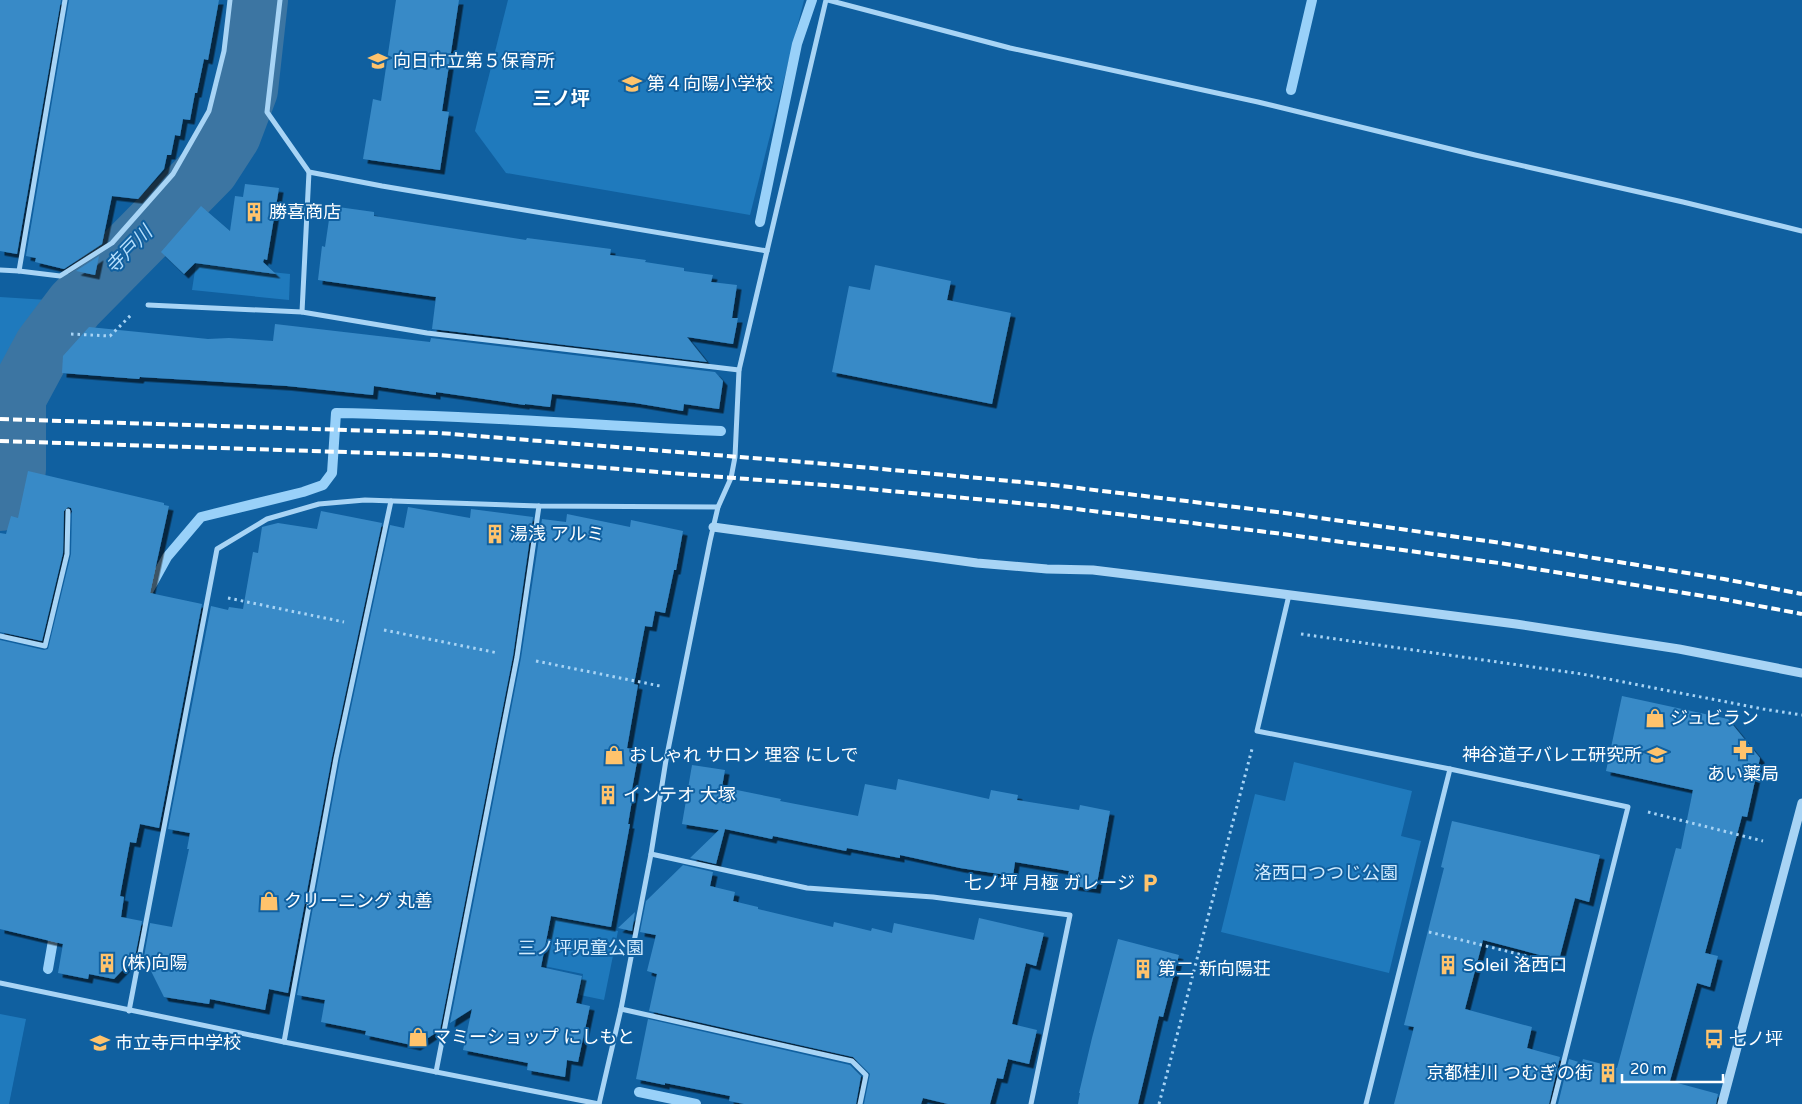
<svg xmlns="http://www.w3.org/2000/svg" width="1802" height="1104" font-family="'Varela Round','Noto Sans JP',sans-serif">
<defs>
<filter id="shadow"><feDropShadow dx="4.5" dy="4.5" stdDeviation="0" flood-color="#0009"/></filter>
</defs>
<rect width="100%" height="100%" fill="#1060a0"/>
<!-- green -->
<g fill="#1f7abd">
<path d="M 508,0 L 804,0 L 750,215 L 506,173 L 475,131 Z"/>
<path d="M 196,264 L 290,274 L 289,300 L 192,290 Z"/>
<path d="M 0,297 L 64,301 L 30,339 L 11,377 L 0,376 Z"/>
<path d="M 1294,762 L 1412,791 L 1401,836 L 1421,841 L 1389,973 L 1221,932 L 1255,794 L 1285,801 Z"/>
<path d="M 554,918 L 618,931 L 604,1000 L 580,995 L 583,974 L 544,966 Z"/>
<path d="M 0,1014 L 26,1019 L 9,1104 L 0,1104 Z"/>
</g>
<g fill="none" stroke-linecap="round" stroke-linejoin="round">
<!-- stream -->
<g stroke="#99d1f9" stroke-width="10">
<path d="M 1291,90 L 1312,0"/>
<path d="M 760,222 L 797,44 L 812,0"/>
<path d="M 146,595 L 167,557 L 201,517 L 303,492 L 323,485 L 332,473 L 336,413 C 465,415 593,425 721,431"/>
<path d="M 48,969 L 55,929"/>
<path d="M 639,1092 L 696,1104"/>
</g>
<!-- river -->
<path stroke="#3c75a2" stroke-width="60" d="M 0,501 L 4,497 L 16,470 L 16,398 L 44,346 L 75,305 L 209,169 L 231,135 L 248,90 L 258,0"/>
</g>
<!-- building -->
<g fill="#398ac7" filter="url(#shadow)">
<path d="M 0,0 L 61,0 L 17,254 L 0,251 Z"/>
<path d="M 69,0 L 219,0 L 208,60 L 204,59 L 197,93 L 195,93 L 190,120 L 183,119 L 180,136 L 175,135 L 171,155 L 167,155 L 164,169 L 138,199 L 112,196 L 102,244 L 64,269 L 35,262 L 36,258 L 26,256 Z"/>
<path d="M 396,0 L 459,0 L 442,111 L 449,112 L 440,170 L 363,159 L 373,99 L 381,101 Z"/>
<path d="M 245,184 L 279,188 L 267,260 L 264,259 L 263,262 L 276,274 L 195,263 L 184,274 L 161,252 L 201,206 L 230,231 L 235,196 L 243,197 Z"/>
<path d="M 331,206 L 374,212 L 374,216 L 526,240 L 527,238 L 611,249 L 610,255 L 646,260 L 645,262 L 684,268 L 684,271 L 713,275 L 711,282 L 737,285 L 732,318 L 738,318 L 733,344 L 687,337 L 707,362 L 432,329 L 436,297 L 318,280 L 322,246 L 325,247 Z"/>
<path d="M 99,256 L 95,275 L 76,271 Z"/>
<path d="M 875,265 L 951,281 L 947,300 L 1011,313 L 992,404 L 832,372 L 849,286 L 870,290 Z"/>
<path d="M 275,324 L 430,342 L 431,338 L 715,372 L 723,381 L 719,409 L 684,404 L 683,411 L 635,403 L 552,394 L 550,407 L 525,404 L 525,405 L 436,392 L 436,395 L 374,386 L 373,395 L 287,386 L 140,377 L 139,379 L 62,373 L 63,356 L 89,327 L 208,339 L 229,338 L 273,341 Z"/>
<path d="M 28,471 L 164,503 L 164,505 L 169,506 L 150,593 L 202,604 L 159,828 L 140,824 L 136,843 L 130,842 L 120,896 L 124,897 L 121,917 L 142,921 L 135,957 L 114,979 L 89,974 L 88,979 L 58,973 L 63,944 L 0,929 L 0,640 L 44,650 L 48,649 L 71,554 L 72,511 L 71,508 L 68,507 L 64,511 L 63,553 L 42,641 L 0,632 L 0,533 L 6,534 L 11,516 L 18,518 Z"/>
<path d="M 408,507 L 470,518 L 471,509 L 533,517 L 513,656 L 440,1030 L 416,1046 L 365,1035 L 366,1031 L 321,1022 L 325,1000 L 297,995 L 340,759 L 390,525 L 404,528 Z"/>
<path d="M 321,511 L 382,523 L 332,757 L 288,993 L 269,989 L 265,1010 L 210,999 L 209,1004 L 164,997 L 144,957 L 150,923 L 172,927 L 189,849 L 187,849 L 190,833 L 168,829 L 211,606 L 228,610 L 229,607 L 243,609 L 253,552 L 258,553 L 262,527 L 278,523 L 317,529 Z"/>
<path d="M 567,514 L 630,527 L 631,520 L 683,531 L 676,570 L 674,570 L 665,613 L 655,611 L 652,627 L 645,626 L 634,684 L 638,685 L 627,748 L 639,751 L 632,789 L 634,789 L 628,824 L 630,824 L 611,927 L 551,916 L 541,967 L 582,976 L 576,1003 L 590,1006 L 578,1062 L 567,1060 L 565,1077 L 527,1070 L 528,1063 L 463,1050 L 472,1009 L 450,1023 L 521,658 L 542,519 L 566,522 Z"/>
<path d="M 1622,696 L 1728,719 L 1760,758 L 1747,817 L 1742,816 L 1705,953 L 1718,956 L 1710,987 L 1697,983 L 1670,1081 L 1718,1094 L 1716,1104 L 1558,1104 L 1569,1059 L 1582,1063 L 1583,1059 L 1617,1068 L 1676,848 L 1681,849 L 1693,790 L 1606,771 Z"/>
<path d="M 692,765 L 725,770 L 722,787 L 781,799 L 780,801 L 858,816 L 865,784 L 896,790 L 898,779 L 989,799 L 991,790 L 1018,795 L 1017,800 L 1079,810 L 1080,805 L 1110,811 L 1096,889 L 1066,885 L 1069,871 L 1015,862 L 1013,876 L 960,868 L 900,855 L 900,858 L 847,848 L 846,851 L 773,836 L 772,839 L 725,829 L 716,864 L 690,858 L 719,830 L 682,824 Z"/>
<path d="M 1452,821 L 1600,855 L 1589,902 L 1575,898 L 1559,960 L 1483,940 L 1465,1009 L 1532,1027 L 1527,1048 L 1560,1057 L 1549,1104 L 1394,1104 L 1414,1027 L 1404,1025 L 1444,868 L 1441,867 Z"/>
<path d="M 683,865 L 713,872 L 710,886 L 735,892 L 733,901 L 758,907 L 758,909 L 833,927 L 834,922 L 871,931 L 872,928 L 892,933 L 894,923 L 974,940 L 979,918 L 1044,933 L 1036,966 L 1026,963 L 1012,1024 L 1037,1030 L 1029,1064 L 1008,1059 L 1003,1079 L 997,1078 L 990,1104 L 948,1104 L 923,1098 L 921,1104 L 864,1104 L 870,1074 L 853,1057 L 649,1011 L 657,974 L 647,971 L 656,935 L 640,932 L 646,901 Z"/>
<path d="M 635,912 L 632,931 L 618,928 Z"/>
<path d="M 1118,939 L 1179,955 L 1163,1017 L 1159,1016 L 1138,1104 L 1078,1104 L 1080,1093 L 1079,1093 L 1092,1038 Z"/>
<path d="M 648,1019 L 850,1065 L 861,1076 L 856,1104 L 744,1104 L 729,1101 L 730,1096 L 665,1083 L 665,1085 L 636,1079 Z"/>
</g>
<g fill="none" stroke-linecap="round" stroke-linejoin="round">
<!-- path -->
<g stroke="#a8d4f5" stroke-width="3" stroke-dasharray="2.5 4" stroke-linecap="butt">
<path d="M 71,334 L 110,336 L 131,315"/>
<path d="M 228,598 L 344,622"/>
<path d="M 384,630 L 498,653"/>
<path d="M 1301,634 L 1582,674 L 1763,709 L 1802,715"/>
<path d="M 536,661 L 660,686"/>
<path d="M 1648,812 L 1763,841"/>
<path d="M 1429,932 L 1567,966"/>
<path d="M 1159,1104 L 1252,749"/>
</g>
<!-- minor -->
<g stroke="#a8d4f5" stroke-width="5">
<path d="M 280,0 L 267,112 L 309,172 L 382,186 L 767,251"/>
<path d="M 828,0 L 1010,48 L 1258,102 L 1475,155 L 1683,202 L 1802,231"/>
<path d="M 0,270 L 19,271 L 60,276 L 112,243 L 173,174 L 209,111 L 224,51 L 230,0"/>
<path d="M 19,271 L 65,0"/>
<path d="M 148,305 L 302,312 L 427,333 L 739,370"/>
<path d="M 302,312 L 309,172"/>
<path d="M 1289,595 L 1257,731 L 1450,769 L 1628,807 L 1553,1104"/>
<path d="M 0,636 L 45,646 L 67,554 L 68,511"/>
<path d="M 651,854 L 807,888 L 933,897 L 1070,915 L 1031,1104"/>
<path d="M 0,983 L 284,1042 L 599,1104"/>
<path d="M 621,1009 L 852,1061 L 866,1075 L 860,1104"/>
<path d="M 129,1011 L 217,549 L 267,519 L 319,504 L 365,500 L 539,506 L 718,507"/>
<path d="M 284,1042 L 336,758 L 391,501"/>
<path d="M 436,1072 L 517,657 L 539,506"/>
<path d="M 599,1104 L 621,1009 L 651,854 L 666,760 L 710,541 L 718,507 L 731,478 L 735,457 L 739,370 L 826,0"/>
<path d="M 1366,1104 L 1450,769"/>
</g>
<!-- tertiary -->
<g stroke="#a8d4f5" stroke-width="9">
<path d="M 713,527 L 977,563 L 1047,569 L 1093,570 L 1158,578 L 1516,624 L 1679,649 L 1802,673"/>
<path d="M 1722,1104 L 1802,803"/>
</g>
<!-- rail -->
<g stroke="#fff" stroke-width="4" stroke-dasharray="9 4" stroke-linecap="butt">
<path d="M 0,419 L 440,433 L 828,464 L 1053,485 L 1277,512 L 1501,543 L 1724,579 L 1802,594"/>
<path d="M 0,441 L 438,455 L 825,485 L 1051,506 L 1275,533 L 1499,563 L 1722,599 L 1802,614"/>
</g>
</g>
<!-- icons -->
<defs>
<symbol id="school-bare" viewBox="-9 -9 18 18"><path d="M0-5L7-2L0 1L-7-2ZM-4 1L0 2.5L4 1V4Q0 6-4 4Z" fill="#ffc36c" stroke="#1060a0" stroke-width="2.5" paint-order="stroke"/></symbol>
<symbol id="building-bare" viewBox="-9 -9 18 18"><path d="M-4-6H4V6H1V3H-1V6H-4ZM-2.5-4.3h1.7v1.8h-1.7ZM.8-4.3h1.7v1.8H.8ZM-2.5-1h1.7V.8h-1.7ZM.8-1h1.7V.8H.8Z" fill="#ffc36c" stroke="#1060a0" stroke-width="2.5" paint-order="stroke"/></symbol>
<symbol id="shop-bare" viewBox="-9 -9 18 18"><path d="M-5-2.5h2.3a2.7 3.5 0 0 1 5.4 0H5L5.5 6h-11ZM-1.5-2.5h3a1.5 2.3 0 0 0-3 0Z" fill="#ffc36c" stroke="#1060a0" stroke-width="2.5" paint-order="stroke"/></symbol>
<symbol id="pharmacy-bare" viewBox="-9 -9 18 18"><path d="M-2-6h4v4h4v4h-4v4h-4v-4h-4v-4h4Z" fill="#ffc36c" stroke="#1060a0" stroke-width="2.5" paint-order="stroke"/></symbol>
<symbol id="parking-bare" viewBox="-9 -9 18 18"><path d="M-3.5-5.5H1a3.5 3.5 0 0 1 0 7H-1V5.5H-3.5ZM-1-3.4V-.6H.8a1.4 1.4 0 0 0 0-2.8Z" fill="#ffc36c" stroke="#1060a0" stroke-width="2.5" paint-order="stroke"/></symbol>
<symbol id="bus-bare" viewBox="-9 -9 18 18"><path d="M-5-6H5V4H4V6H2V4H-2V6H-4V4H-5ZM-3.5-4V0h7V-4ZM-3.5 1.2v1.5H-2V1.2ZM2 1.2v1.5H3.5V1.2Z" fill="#ffc36c" stroke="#1060a0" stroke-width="2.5" paint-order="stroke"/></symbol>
</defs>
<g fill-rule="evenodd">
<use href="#school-bare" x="364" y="47" width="28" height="28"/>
<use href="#school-bare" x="618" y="70" width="28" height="28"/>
<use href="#building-bare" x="240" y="198" width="28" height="28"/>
<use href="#building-bare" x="481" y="520" width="28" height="28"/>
<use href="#shop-bare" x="1641" y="704" width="28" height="28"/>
<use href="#pharmacy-bare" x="1729" y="736" width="28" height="28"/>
<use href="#shop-bare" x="600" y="741" width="28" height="28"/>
<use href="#school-bare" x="1643" y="741" width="28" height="28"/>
<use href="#building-bare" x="594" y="781" width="28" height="28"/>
<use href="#parking-bare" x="1136" y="869" width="28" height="28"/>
<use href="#shop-bare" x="255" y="887" width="28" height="28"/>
<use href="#building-bare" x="93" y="949" width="28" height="28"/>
<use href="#building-bare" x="1434" y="951" width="28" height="28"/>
<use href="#building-bare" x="1129" y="955" width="28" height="28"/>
<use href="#shop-bare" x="404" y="1023" width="28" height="28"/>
<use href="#bus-bare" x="1700" y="1025" width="28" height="28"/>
<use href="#school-bare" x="86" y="1029" width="28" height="28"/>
<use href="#building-bare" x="1594" y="1059" width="28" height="28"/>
</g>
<g text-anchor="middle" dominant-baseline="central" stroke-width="4" stroke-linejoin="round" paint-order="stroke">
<!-- poi labels -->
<g font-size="18" fill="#fff" stroke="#1060a0" text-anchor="start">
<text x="393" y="61">向日市立第５保育所</text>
<text x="647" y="84">第４向陽小学校</text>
<text x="269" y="212">勝喜商店</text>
<text x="510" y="534">湯浅 アルミ</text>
<text x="1670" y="718">ジュビラン</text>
<text x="629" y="755">おしゃれ サロン 理容 にしで</text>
<text x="1642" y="755" text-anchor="end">神谷道子バレエ研究所</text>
<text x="1743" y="774" text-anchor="middle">あい薬局</text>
<text x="623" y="795">インテオ 大塚</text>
<text x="1135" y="883" text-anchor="end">七ノ坪 月極 ガレージ</text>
<text x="284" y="901">クリーニング 丸善</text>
<text x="122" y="963">(株)向陽</text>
<text x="1463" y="965">Soleil 洛西口</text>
<text x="1158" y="969">第二 新向陽荘</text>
<text x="433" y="1037">マミーショップ にしもと</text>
<text x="1729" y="1039">七ノ坪</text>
<text x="115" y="1043">市立寺戸中学校</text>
<text x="1593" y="1073" text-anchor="end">京都桂川 つむぎの街</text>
</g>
<!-- park labels -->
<g font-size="18" fill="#d1ebfe" stroke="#1060a0">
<text x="1326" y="873">洛西口つつじ公園</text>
<text x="581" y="948">三ノ坪児童公園</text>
</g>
<!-- neighbourhood labels -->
<g font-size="19" font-weight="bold" fill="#fff" stroke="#1060a0">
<text x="561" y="99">三ノ坪</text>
</g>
<!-- water labels -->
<g font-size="19" font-style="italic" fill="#b4defc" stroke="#1060a0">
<text transform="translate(129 250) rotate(-46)">寺戸川</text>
</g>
</g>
<!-- scale -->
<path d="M1622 1074v8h101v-8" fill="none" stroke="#ffffff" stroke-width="2.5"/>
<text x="1630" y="1074" font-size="15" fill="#ffffff" stroke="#1060a0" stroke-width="4" paint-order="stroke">20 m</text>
</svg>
